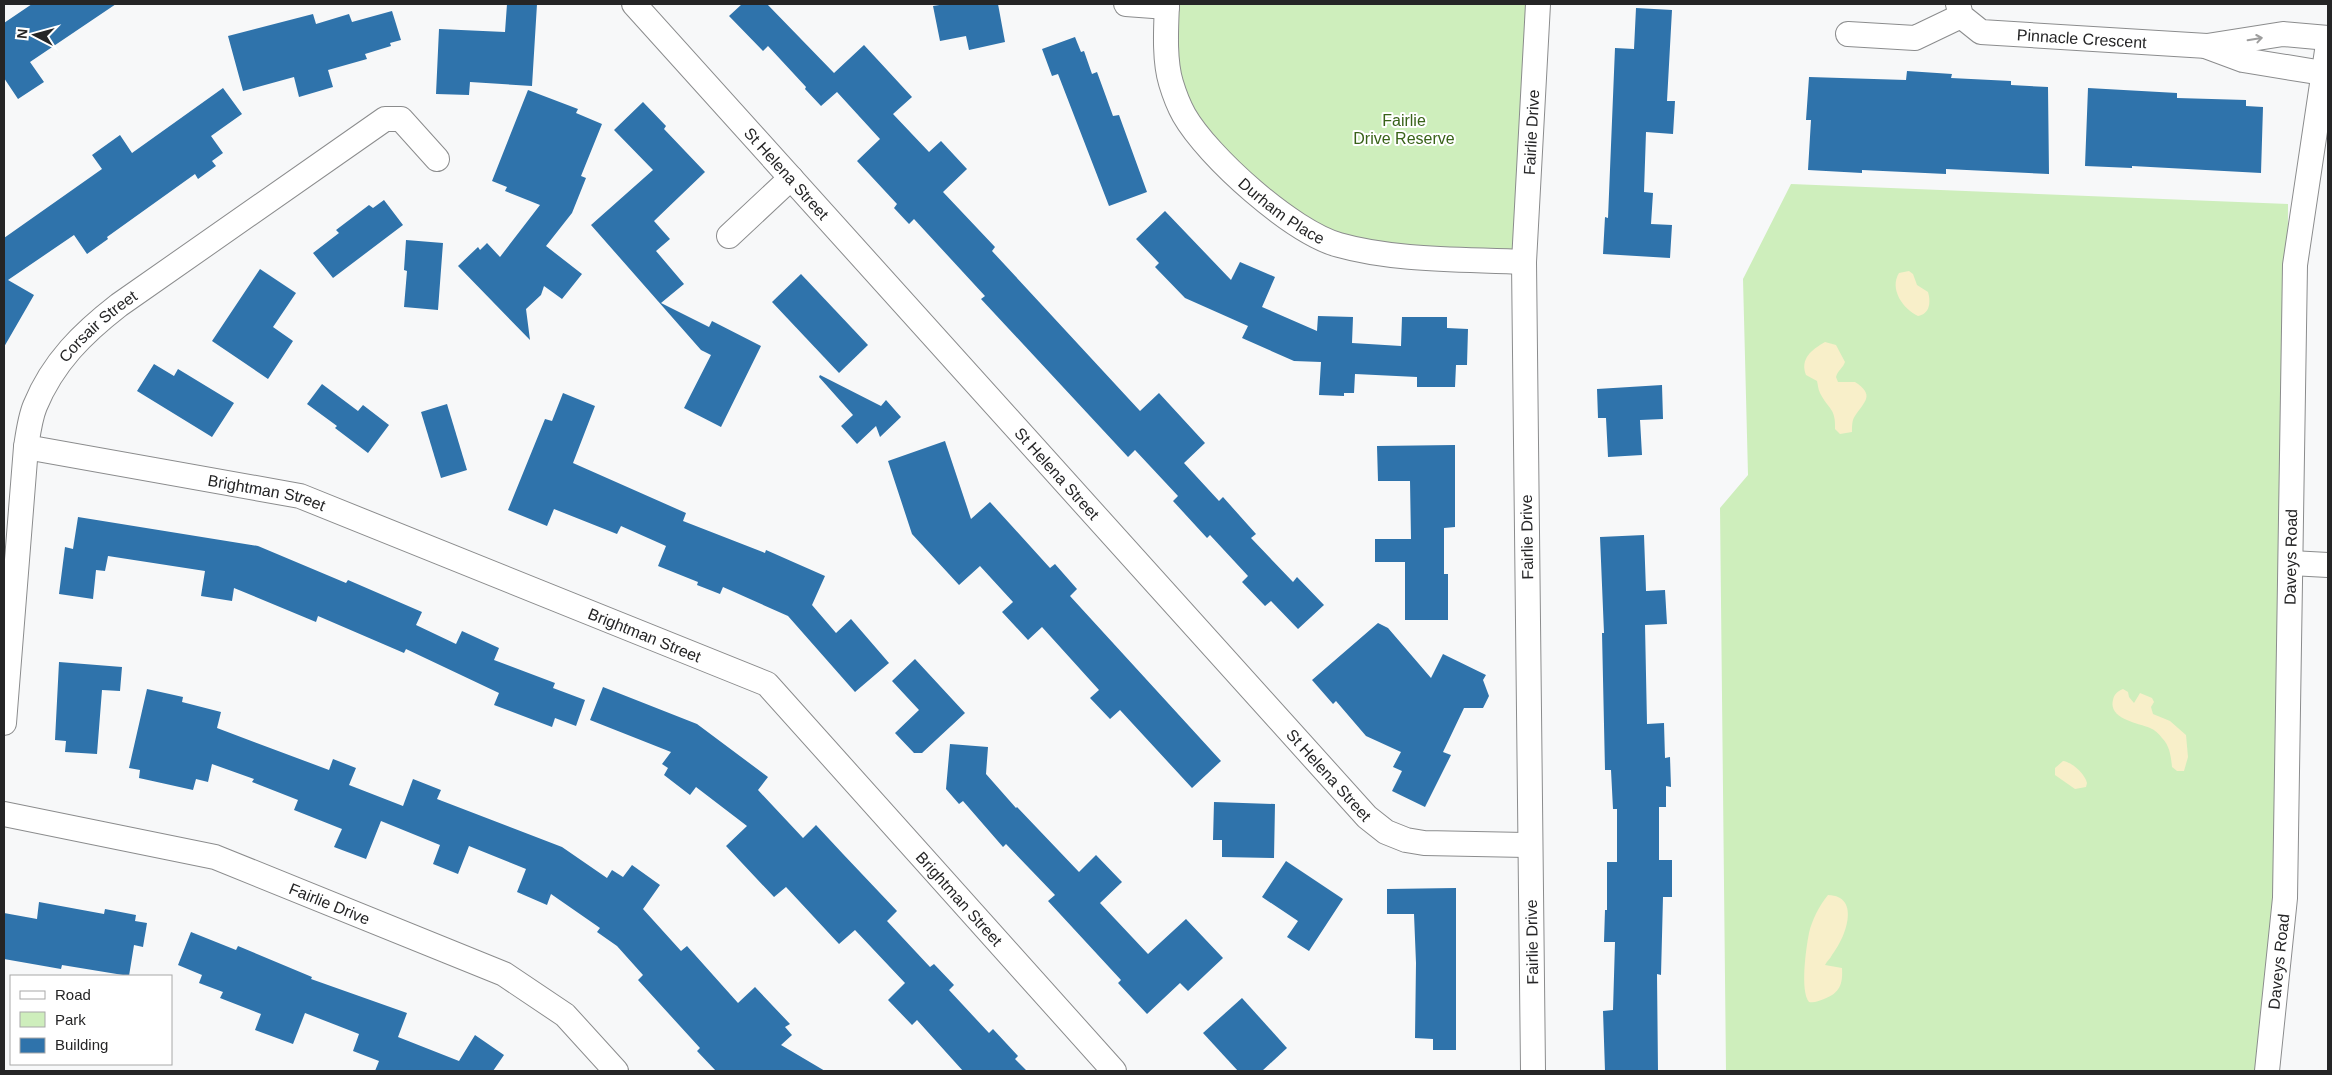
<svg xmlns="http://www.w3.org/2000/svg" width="2332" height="1075" font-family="Helvetica,sans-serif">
<rect width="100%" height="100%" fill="#f7f8f9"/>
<!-- green -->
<g fill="#ceeebc">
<path d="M 1167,4 L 1538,4 L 1524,262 L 1371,253 L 1300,227 L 1184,115 Z"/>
<path d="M 1791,184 L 2288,204 L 2285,880 L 2269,1071 L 1726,1071 L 1720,508 L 1748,475 L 1743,279 Z"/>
</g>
<!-- sand -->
<g fill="#f8efc9">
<path d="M 1909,271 L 1913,274 L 1917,285 L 1928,292 C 1931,302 1930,314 1918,316 C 1903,309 1889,289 1899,273 Z"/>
<path d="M 1825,342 L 1836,345 L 1845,362 C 1843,368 1838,370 1836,377 L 1838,382 L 1855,382 C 1875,395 1865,401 1855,416 C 1852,420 1852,426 1852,432 L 1840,434 L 1835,429 C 1836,408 1828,409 1820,393 C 1818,389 1818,385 1817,381 L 1806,375 C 1800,359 1811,350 1825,342 Z"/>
<path d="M 2123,689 L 2128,692 L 2129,697 L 2134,703 L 2140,693 L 2152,698 L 2154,702 L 2151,707 L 2153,714 L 2170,721 L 2186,735 L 2188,757 L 2184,771 L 2177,771 L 2172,767 C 2171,757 2170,746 2162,738 C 2159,734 2155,730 2150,728 C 2138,723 2108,719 2113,700 C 2114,694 2118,691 2123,689 Z"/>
<path d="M 2063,761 C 2072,762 2085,774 2087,783 L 2086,787 L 2075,789 L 2055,775 L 2055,768 Z"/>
<path d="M 1828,895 C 1862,896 1845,939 1832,955 C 1830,959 1827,961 1825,965 L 1842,968 C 1843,984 1840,993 1824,999 C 1818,1001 1815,1003 1809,1002 C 1800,991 1806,948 1809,933 C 1812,920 1819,906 1828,895 Z"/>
</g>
<!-- building -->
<g fill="#2f73ab">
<path d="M 32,4 L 116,4 L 30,62 L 44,82 L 18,99 L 4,78 L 4,23 Z"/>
<path d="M 507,4 L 537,4 L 532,86 L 470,82 L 469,95 L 436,94 L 439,29 L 505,32 Z"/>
<path d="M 742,4 L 767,4 L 834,73 L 864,45 L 912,97 L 893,114 L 929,152 L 941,141 L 967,169 L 943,192 L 995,247 L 992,251 L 1140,411 L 1159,393 L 1205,443 L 1184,463 L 1219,501 L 1223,497 L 1256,534 L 1251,538 L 1293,582 L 1297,577 L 1324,605 L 1298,629 L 1271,601 L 1265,606 L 1242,582 L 1248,576 L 1210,535 L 1207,538 L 1173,501 L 1178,496 L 1135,450 L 1128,457 L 981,299 L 985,296 L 914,219 L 909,224 L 894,208 L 897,204 L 857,161 L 880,139 L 837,92 L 821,106 L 805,89 L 806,87 L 768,46 L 763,51 L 729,16 Z"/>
<path d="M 946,4 L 998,4 L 1005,42 L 969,50 L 966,36 L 940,41 L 933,6 Z"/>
<path d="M 1636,8 L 1672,10 L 1667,101 L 1675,101 L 1673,134 L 1646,132 L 1644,192 L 1653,193 L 1651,224 L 1672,225 L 1670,258 L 1603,254 L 1605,217 L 1608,218 L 1615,48 L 1634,49 Z"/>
<path d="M 392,11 L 401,40 L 390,43 L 391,46 L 365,54 L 367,59 L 328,70 L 333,87 L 299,97 L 294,77 L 243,91 L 228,36 L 313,14 L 316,24 L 349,14 L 352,22 Z"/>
<path d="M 1075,37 L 1081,52 L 1084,51 L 1092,74 L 1097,72 L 1113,116 L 1119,115 L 1147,192 L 1109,206 L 1058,74 L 1052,76 L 1042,49 Z"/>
<path d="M 1907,71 L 1952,74 L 1951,78 L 2011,81 L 2011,85 L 2048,87 L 2049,174 L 1946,169 L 1946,174 L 1862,170 L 1862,173 L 1808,170 L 1811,120 L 1806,120 L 1809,77 L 1906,80 Z"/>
<path d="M 223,88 L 242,114 L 211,136 L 223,153 L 212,161 L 216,166 L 198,179 L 195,174 L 107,237 L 108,239 L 87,254 L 74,235 L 8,280 L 34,295 L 4,347 L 4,238 L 102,169 L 92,155 L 120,135 L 132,153 Z"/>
<path d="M 2088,88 L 2177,93 L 2177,98 L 2246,100 L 2246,106 L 2263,107 L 2261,173 L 2132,166 L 2132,168 L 2085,166 Z"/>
<path d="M 528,90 L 578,109 L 576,113 L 602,124 L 581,176 L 586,178 L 572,213 L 546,246 L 582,274 L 562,299 L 544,286 L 541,295 L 526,309 L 530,340 L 458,266 L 478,247 L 480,250 L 487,243 L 500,257 L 540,205 L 505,191 L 507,187 L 492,181 Z"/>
<path d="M 643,102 L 666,126 L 664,129 L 705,172 L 654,221 L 670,239 L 656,251 L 684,284 L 661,303 L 709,327 L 712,321 L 761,346 L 721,427 L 684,408 L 711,355 L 701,350 L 591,225 L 653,170 L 614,130 Z"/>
<path d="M 384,200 L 403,225 L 333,278 L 313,253 L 339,233 L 336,230 L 369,205 L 373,208 Z"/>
<path d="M 1165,211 L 1231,280 L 1240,262 L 1275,277 L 1262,307 L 1317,331 L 1318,316 L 1353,317 L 1352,343 L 1401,346 L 1402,317 L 1447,317 L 1447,328 L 1468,329 L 1467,365 L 1456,365 L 1455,387 L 1417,387 L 1417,377 L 1355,374 L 1354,393 L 1344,393 L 1344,396 L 1319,395 L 1321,362 L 1294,361 L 1242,338 L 1248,326 L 1185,298 L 1155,267 L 1159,263 L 1136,239 Z"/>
<path d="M 406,240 L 443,243 L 438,310 L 404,307 L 407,271 L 404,270 Z"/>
<path d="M 260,269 L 296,293 L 273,327 L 293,341 L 268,379 L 212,341 Z"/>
<path d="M 801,274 L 868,345 L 839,373 L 772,302 Z"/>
<path d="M 154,364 L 174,376 L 178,369 L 234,403 L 212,437 L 137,391 Z"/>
<path d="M 820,375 L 881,406 L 886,400 L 901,417 L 880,437 L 876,426 L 857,444 L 841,426 L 853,415 L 819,377 Z"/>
<path d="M 322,384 L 358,411 L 363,405 L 389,425 L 368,453 L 335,428 L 337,426 L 307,404 Z"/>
<path d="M 1662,385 L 1663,419 L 1640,420 L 1642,455 L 1608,457 L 1606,418 L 1598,418 L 1597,389 Z"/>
<path d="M 563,393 L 595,406 L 573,463 L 686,513 L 683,521 L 765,553 L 766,550 L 825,576 L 812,605 L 836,633 L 851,619 L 889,663 L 855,692 L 788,616 L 723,587 L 720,594 L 697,585 L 698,582 L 658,566 L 666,546 L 621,526 L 617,534 L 554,509 L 547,526 L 508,510 L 545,419 L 552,421 Z"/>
<path d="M 447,404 L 467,470 L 441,478 L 421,412 Z"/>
<path d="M 945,441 L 971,519 L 990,502 L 1050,568 L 1055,564 L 1077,589 L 1070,596 L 1221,761 L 1192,788 L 1120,710 L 1110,719 L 1090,698 L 1099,690 L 1042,627 L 1028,640 L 1002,612 L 1013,602 L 980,566 L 959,585 L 912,534 L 888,461 Z"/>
<path d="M 1455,445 L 1455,527 L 1444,528 L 1444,574 L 1448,574 L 1448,620 L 1405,620 L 1405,562 L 1375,562 L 1375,539 L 1411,539 L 1410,481 L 1378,481 L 1377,446 Z"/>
<path d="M 78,517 L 258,546 L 346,583 L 348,580 L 422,612 L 416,625 L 456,644 L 462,631 L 499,648 L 494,660 L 555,683 L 553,688 L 585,700 L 576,726 L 555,718 L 552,727 L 494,705 L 499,693 L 406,649 L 404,653 L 318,616 L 316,622 L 234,588 L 232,601 L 201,596 L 205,571 L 108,556 L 105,571 L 96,570 L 93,599 L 59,594 L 65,547 L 73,549 Z"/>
<path d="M 1644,535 L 1646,591 L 1665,590 L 1667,624 L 1645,625 L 1647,724 L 1664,723 L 1665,758 L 1670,757 L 1671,787 L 1666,786 L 1666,807 L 1659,807 L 1659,860 L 1672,860 L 1672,897 L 1663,897 L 1661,975 L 1657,974 L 1658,1071 L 1605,1071 L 1603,1011 L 1613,1010 L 1615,942 L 1604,942 L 1605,910 L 1607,910 L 1607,862 L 1617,862 L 1617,809 L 1613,809 L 1611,770 L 1605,770 L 1602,633 L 1604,633 L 1600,537 Z"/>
<path d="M 1378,623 L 1388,628 L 1431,678 L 1443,654 L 1486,675 L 1483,680 L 1489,696 L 1483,708 L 1464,708 L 1443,752 L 1451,755 L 1425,807 L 1392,791 L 1402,771 L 1393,767 L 1401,752 L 1366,736 L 1336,701 L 1333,704 L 1312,680 Z"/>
<path d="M 915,659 L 965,713 L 922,753 L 914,753 L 895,733 L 919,710 L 892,681 Z"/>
<path d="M 59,662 L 122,667 L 120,691 L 102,690 L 97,754 L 65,752 L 66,741 L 55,740 Z"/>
<path d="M 603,687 L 697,724 L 768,777 L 758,790 L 803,838 L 816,825 L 843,854 L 897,911 L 887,921 L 930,967 L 934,964 L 954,985 L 949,990 L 989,1033 L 993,1029 L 1018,1056 L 1015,1059 L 1027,1071 L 963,1071 L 917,1020 L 912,1025 L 888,1000 L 905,983 L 855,930 L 839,944 L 786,887 L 774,897 L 726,846 L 747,826 L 696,787 L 690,795 L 664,775 L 668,768 L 662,764 L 671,752 L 590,720 Z"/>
<path d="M 147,689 L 183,697 L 182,702 L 221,712 L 217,728 L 329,770 L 333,759 L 356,768 L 349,785 L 403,806 L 413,779 L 441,790 L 437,799 L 562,847 L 607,878 L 612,870 L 623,877 L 632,865 L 660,885 L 643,909 L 681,951 L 687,946 L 738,1003 L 755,987 L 790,1024 L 785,1027 L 792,1035 L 781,1045 L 825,1071 L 716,1071 L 697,1051 L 700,1048 L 638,980 L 643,975 L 617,946 L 597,932 L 600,928 L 551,894 L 547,905 L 517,892 L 526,869 L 469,846 L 458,874 L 433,864 L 440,845 L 381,821 L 366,859 L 334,847 L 342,829 L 294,810 L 298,800 L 252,782 L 254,779 L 212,764 L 208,782 L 196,779 L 193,790 L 139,778 L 140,770 L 129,768 Z"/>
<path d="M 950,744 L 988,747 L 986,774 L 1016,808 L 1017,807 L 1079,872 L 1096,855 L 1122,882 L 1100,903 L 1148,954 L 1186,919 L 1223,958 L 1188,991 L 1180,983 L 1147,1014 L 1118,983 L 1121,980 L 1048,901 L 1055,895 L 1006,844 L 1003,847 L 963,801 L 959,804 L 946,789 Z"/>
<path d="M 1214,802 L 1275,804 L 1274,858 L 1222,857 L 1222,840 L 1213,840 Z"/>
<path d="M 1286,861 L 1343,899 L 1309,951 L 1287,937 L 1298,921 L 1262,897 Z"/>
<path d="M 1456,888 L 1456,1050 L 1433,1050 L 1433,1039 L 1415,1038 L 1416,963 L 1414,914 L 1387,914 L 1387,889 Z"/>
<path d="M 39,902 L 104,914 L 105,909 L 136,915 L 135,921 L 147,923 L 143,947 L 134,945 L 129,976 L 62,965 L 61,969 L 4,959 L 4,913 L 37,919 Z"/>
<path d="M 191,932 L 236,950 L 238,946 L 312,977 L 311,979 L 407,1013 L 398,1037 L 459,1061 L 475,1035 L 504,1055 L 493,1071 L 375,1071 L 379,1061 L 353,1051 L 359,1034 L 305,1013 L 293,1044 L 255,1030 L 261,1014 L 220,998 L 223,992 L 199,983 L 202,975 L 178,965 Z"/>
<path d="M 1242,998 L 1287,1048 L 1262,1071 L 1238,1071 L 1203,1033 Z"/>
</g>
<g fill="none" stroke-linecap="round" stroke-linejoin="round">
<defs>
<g id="minor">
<path id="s1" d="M 634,4 L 1367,817 L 1386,832 L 1406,840 L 1424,843 L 1530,845"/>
<path d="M 1126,4 L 1167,7"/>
<path id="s2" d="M 1167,4 C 1166,28 1164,60 1171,83 C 1174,93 1179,106 1184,115 C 1208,157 1292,232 1339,245 C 1395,261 1465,259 1524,262"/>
<path id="s3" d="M 1958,4 L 1961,16 L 1981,32 L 2207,46 L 2283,34 L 2328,38"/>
<path d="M 1848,34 L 1915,38 L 1961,16"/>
<path d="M 2208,47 L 2243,60 L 2323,73"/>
<path d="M 729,236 L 791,178"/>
<path id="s4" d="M 26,447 L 300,496 L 767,684 L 1114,1071"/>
<path d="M 2291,563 L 2328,565"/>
<path id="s5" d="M 4,723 L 26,447 C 28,434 30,418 35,406 C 53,362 83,333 119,305 L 385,119 L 401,119 L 437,159"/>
<path id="s6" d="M 4,814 L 215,857 L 504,974 L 565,1015 L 616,1071"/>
<path id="s7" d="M 1533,1071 L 1524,262 L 1538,4"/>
<path id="s8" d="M 2267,1071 L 2285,898 L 2295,265 L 2328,44"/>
</g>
</defs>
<!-- minor casing -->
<use href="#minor" stroke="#8b8c8d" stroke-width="26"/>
<!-- minor -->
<use href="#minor" stroke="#fff" stroke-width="24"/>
</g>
<!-- one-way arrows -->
<defs><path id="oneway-shaft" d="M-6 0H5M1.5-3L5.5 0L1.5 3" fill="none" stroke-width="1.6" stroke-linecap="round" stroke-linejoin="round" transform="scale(1.25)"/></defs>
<use stroke="#9d9d9d" href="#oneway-shaft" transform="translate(2255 39) rotate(-9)"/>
<g text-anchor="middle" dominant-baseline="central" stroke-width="4" stroke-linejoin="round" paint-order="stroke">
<!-- street labels -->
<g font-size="16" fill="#252526" stroke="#fff">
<text stroke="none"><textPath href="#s3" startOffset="139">Pinnacle Crescent</textPath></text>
<text stroke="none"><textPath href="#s7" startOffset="939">Fairlie Drive</textPath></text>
<text stroke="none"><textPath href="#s1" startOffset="228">St Helena Street</textPath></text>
<text stroke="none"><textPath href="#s2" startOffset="252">Durham Place</textPath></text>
<text stroke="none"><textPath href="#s5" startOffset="422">Corsair Street</textPath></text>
<text stroke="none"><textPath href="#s1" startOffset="632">St Helena Street</textPath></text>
<text stroke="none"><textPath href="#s4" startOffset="245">Brightman Street</textPath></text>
<text transform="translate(1527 537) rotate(-91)">Fairlie Drive</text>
<text stroke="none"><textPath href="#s8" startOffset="515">Daveys Road</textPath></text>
<text stroke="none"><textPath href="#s4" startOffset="650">Brightman Street</textPath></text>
<text stroke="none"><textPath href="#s1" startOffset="1038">St Helena Street</textPath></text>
<text stroke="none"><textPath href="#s4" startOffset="1070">Brightman Street</textPath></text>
<text stroke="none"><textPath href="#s6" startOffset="339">Fairlie Drive</textPath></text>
<text transform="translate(1532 942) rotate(-91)">Fairlie Drive</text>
<text stroke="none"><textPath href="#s8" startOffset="110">Daveys Road</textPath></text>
</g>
<!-- park labels -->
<g font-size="16" fill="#386218" stroke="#fff">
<text x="1404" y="120">Fairlie<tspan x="1404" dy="18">Drive Reserve</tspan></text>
</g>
</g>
<!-- border -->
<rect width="2332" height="1075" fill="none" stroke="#252526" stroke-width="10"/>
<!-- legend -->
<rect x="10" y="975" width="162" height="90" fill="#ffffff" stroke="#a8a8a8"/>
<rect x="20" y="991" width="25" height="8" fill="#ffffff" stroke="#a8a8a8"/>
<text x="55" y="1000" font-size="15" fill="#252526">Road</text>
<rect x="20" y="1012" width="25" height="15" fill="#ceeebc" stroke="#a8a8a8"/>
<text x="55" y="1025" font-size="15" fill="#252526">Park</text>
<rect x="20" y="1038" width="25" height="15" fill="#2f73ab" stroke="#a8a8a8"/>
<text x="55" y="1050" font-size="15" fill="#252526">Building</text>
<!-- north arrow -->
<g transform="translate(35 35) rotate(276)" stroke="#ffffff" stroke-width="4" paint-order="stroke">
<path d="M0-4L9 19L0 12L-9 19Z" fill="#252526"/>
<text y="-8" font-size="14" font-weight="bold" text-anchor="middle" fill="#252526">N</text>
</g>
</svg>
